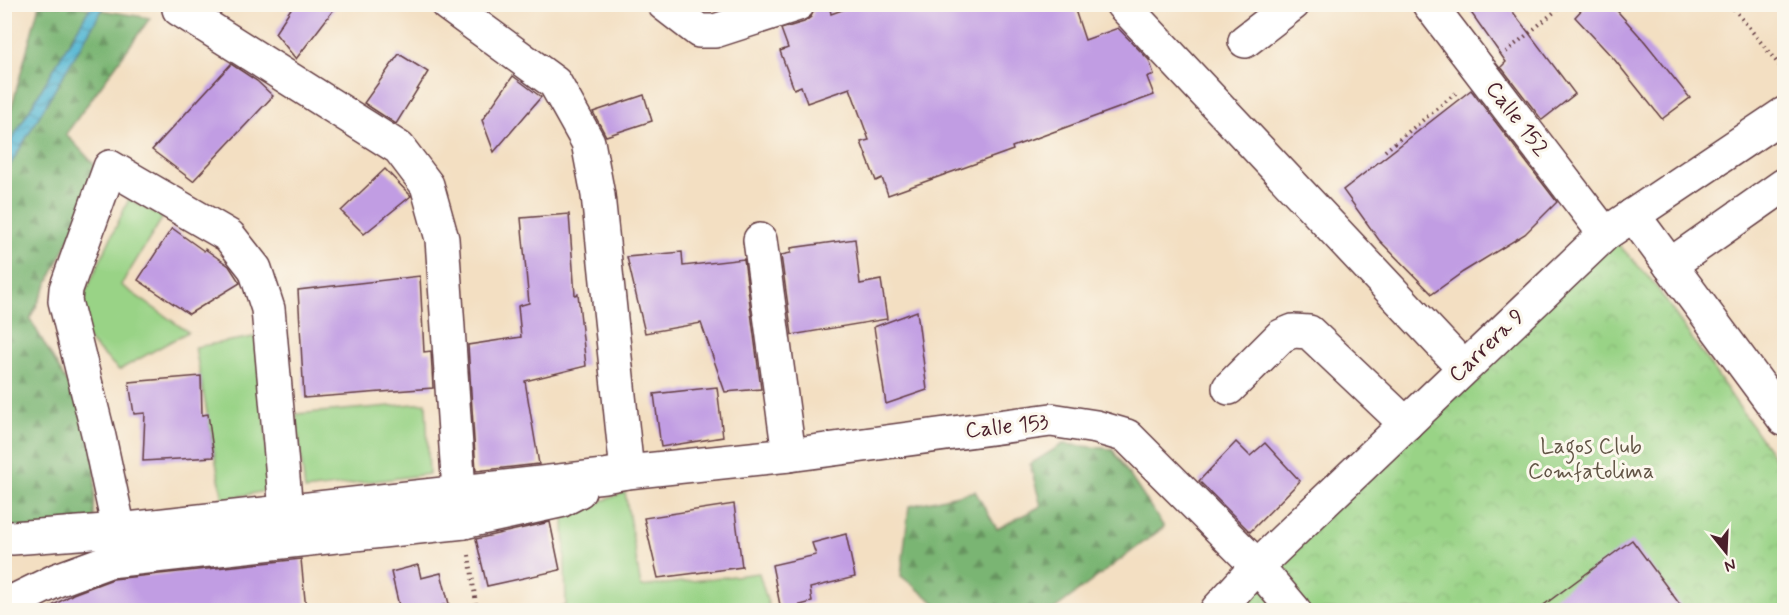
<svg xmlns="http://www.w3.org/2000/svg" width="1789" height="615" font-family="Mynerve,sans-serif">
<defs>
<pattern id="forest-firs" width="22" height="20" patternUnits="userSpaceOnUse" patternTransform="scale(1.5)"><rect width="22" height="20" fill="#7ab573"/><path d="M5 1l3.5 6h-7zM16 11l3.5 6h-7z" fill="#66935f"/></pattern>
<pattern id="park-crowns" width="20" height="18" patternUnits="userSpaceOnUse" patternTransform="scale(1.5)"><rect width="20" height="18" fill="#99d386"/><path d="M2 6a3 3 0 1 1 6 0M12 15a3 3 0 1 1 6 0" fill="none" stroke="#85b574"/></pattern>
<pattern id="water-waves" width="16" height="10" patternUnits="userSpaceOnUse" patternTransform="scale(1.5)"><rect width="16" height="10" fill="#55b8d4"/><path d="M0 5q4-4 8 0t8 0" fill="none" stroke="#4895ac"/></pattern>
</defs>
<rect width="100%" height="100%" fill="#fbf7ec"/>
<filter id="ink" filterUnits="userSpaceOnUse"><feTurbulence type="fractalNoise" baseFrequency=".0167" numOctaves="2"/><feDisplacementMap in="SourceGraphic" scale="12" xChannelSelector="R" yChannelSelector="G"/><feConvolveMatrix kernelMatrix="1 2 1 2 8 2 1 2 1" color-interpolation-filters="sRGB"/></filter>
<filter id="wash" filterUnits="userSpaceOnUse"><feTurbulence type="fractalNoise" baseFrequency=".008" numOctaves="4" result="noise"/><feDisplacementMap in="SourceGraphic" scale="24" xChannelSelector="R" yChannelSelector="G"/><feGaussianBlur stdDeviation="1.35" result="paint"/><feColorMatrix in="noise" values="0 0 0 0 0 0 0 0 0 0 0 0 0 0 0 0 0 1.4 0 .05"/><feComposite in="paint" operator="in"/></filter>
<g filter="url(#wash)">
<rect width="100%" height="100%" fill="#f3dfc2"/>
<!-- grass -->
<g fill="#99d386" stroke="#727958" stroke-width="1.5">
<path d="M 129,199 L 163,217 L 121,285 L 188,332 L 119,370 L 71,323 Z"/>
<path d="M 260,336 L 269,490 L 223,500 L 195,347 Z"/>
<path d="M 426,403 L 429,474 L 305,490 L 296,414 Z"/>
<path d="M 625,492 L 641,587 L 759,573 L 770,610 L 548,610 L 566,606 L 564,516 Z"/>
</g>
<!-- forest -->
<g fill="url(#forest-firs)" stroke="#626a4f" stroke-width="1.5">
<path d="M 39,5 L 70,5 L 150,18 L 66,134 L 102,173 L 30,319 L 96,433 L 94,522 L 4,543 L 4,136 Z"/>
<path d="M 1063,444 L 1112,449 L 1164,527 L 1053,610 L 944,610 L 901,576 L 909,506 L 975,491 L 997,529 L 1041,506 L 1030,464 Z"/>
</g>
<!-- park -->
<path fill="url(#park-crowns)" stroke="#727958" stroke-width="1.5" d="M 1608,233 L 1653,282 L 1784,472 L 1784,610 L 1224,610 Z"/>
<!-- water -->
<path fill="url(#water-waves)" stroke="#506c80" stroke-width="1.5" d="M 92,4 L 105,5 L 5,174 L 5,151 Z"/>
<g id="blocks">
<!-- building -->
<g fill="#c19de3">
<path d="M 294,4 L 338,4 L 296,59 L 275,33 Z"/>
<path d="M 816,4 L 829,4 L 831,14 L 859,4 L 1073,4 L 1085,40 L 1118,28 L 1149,60 L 1154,74 L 1147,77 L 1154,95 L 1012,147 L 1013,150 L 888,195 L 882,178 L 876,181 L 861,142 L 869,140 L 850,88 L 807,103 L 801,86 L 794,89 L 780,51 L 788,48 L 781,29 L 804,22 L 811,17 Z"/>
<path d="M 1465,4 L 1507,4 L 1575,94 L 1542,120 L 1501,67 L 1506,62 Z"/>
<path d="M 1587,4 L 1611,4 L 1645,42 L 1690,98 L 1662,119 L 1614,59 L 1575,17 Z"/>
<path d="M 399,54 L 428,72 L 396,124 L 364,103 Z"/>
<path d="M 231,64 L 257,81 L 273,96 L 193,181 L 152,150 Z"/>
<path d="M 513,76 L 541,97 L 494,152 L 482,120 Z"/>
<path d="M 1471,90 L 1557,202 L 1525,234 L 1463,272 L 1432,294 L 1379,240 L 1343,190 Z"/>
<path d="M 644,95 L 652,121 L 606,136 L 593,112 Z"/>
<path d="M 385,169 L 411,196 L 364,234 L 341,211 Z"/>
<path d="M 569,214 L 575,295 L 578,294 L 586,366 L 525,381 L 539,464 L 476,471 L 468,345 L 521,337 L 518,306 L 529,303 L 521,218 Z"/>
<path d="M 172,228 L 204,251 L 205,249 L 229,266 L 240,283 L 189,314 L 138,280 Z"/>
<path d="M 855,239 L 860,284 L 881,280 L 887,319 L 792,335 L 781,255 L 791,253 L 791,248 Z"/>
<path d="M 682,252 L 683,266 L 744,259 L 761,389 L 725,392 L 701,323 L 645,333 L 627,257 Z"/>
<path d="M 420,276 L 424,352 L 431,351 L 433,388 L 304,398 L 298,290 Z"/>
<path d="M 917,311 L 927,390 L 886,404 L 874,327 Z"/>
<path d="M 201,376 L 202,415 L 208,414 L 214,457 L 143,461 L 145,413 L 134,414 L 129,382 Z"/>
<path d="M 717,387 L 723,437 L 661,447 L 654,394 Z"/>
<path d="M 1236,442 L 1250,456 L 1265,443 L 1300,481 L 1250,532 L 1199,481 Z"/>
<path d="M 734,504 L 742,567 L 658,578 L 644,518 Z"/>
<path d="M 550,522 L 560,570 L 487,586 L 476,539 Z"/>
<path d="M 846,534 L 855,577 L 810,588 L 812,602 L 781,610 L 772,565 L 816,555 L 812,543 Z"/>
<path d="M 1632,540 L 1684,610 L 1537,610 Z"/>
<path d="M 301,559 L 306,610 L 45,610 L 73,594 L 113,579 Z"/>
<path d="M 418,565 L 421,578 L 441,573 L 449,604 L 421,610 L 400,610 L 391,572 Z"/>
</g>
</g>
</g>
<g filter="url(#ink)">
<use href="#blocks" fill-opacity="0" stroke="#633c42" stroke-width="1.5"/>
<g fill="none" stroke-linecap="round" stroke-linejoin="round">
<defs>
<g id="minor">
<path d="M 182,4 L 179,9 L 399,148 L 427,185 L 442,239 L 459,491 L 464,522"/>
<path d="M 447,4 L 555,83 L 588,142 L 598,195 L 627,472"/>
<path d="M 664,4 L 699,31 L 715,31 L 798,4"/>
<path d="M 1122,4 L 1464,368"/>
<path d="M 1429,4 L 1605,234"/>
<path d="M 1245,41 L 1293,4"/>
<path d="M 1633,215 L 1784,419"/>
<path d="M 760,240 L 789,455"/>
<path d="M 1670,265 L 1784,185"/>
<path d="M 1229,388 L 1281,336 L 1293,331 L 1309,332 L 1406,424"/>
<path d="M 119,530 L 99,437 L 65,301 L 66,289 L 110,167 L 229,236 L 255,269 L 268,309 L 286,511"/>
<path d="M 12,538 L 119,530 L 604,476 L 627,472 L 789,455 L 1051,420 L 1096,427 L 1127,436 L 1257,566 L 1294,610"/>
<path d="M 4,606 L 57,580 L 109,561 L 464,522 L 560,501 L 579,491"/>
<path d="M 1217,610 L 1257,566 L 1605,234 L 1784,114"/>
</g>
</defs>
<!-- minor casing -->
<use href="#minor" stroke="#633c42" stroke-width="36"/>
<!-- path -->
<g stroke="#633c42" stroke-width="4" stroke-dasharray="1.5 4.5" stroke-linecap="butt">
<path d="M 1730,4 L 1784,71"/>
<path d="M 1506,52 L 1564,4"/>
<path d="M 1385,151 L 1456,93"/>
<path d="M 469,555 L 477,610"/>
</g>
<!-- minor -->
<use href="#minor" stroke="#fff" stroke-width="33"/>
</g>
</g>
<g text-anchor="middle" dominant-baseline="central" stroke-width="6" stroke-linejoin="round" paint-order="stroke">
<!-- street labels -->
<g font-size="22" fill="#4a1f2b" stroke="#fbf7ec">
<text transform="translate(1517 119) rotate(52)">Calle 152</text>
<text transform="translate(1487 346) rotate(-44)">Carrera 9</text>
<text transform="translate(1007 427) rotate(-6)">Calle 153</text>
</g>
<!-- park labels -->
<g font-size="22" fill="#625546" stroke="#fbf7ec">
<text x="1591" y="447">Lagos Club<tspan x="1591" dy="25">Comfatolima</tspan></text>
</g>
</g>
<!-- margin -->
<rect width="1789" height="615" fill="none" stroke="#fbf7ec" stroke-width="24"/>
<!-- north arrow -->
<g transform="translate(1726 552) rotate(162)" stroke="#fbf7ec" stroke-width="4.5" paint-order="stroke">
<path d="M0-4.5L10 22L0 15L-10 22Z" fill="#4a1f2b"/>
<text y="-9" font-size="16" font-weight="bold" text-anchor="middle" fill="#4a1f2b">N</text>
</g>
</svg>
